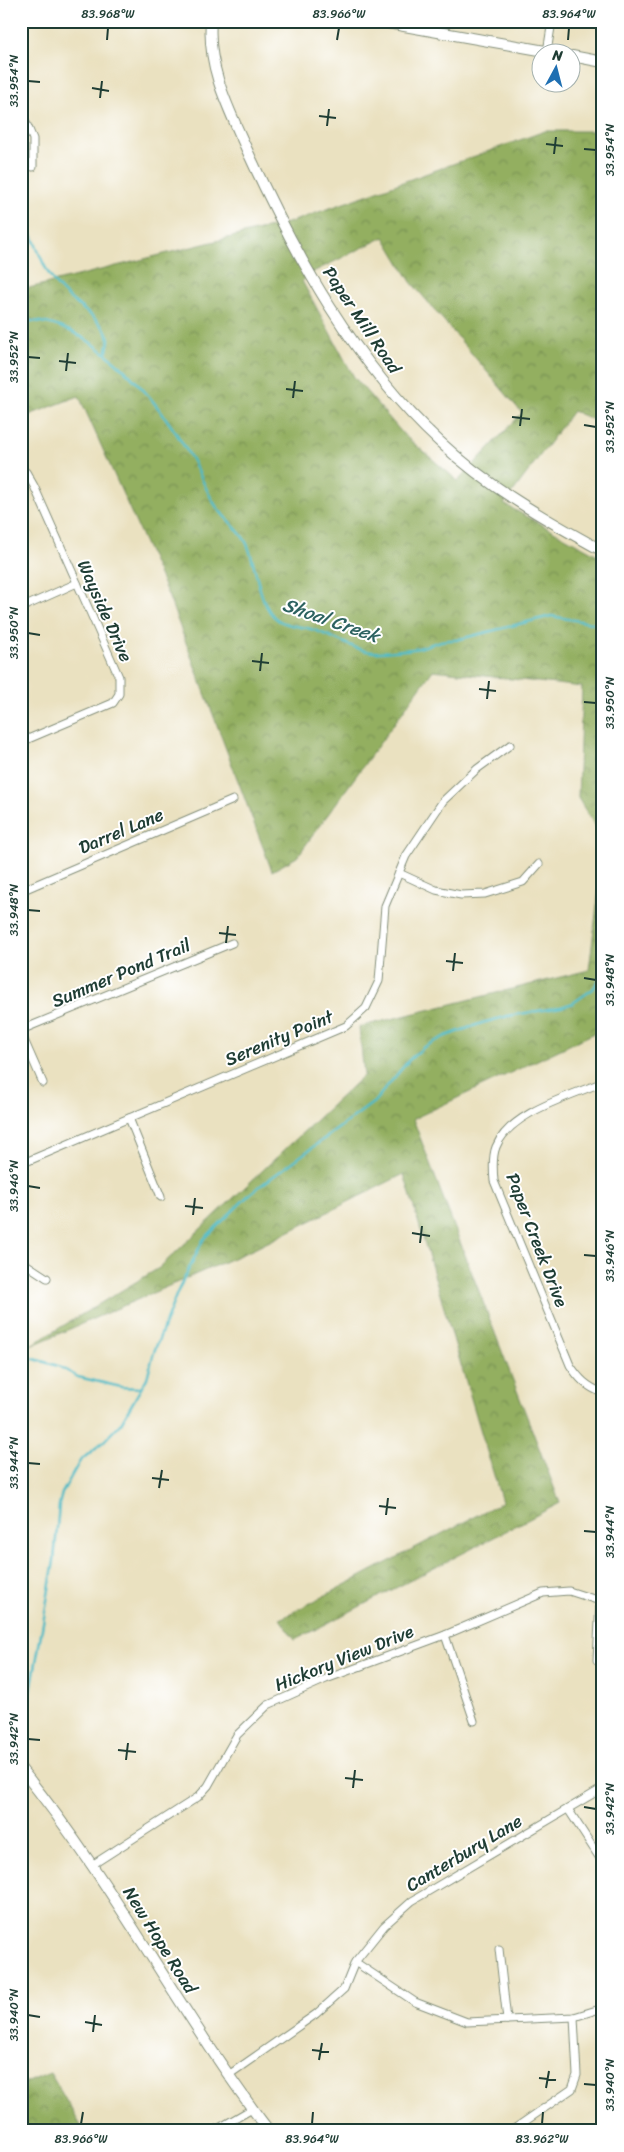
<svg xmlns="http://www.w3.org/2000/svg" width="624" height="2152" font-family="Sriracha,sans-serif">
<defs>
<pattern id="forest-crowns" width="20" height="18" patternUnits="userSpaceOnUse" patternTransform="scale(1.25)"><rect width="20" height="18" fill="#93af61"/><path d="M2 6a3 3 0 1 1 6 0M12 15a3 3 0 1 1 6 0" fill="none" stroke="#779051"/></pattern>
</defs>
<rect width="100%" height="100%" fill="#fff"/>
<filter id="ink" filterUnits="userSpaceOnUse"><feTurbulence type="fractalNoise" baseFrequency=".02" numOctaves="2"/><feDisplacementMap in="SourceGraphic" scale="10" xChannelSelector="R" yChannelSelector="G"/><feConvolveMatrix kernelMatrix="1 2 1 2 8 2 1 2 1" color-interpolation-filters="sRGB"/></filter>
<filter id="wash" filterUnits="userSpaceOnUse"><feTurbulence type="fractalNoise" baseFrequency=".0096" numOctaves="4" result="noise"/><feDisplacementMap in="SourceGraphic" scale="20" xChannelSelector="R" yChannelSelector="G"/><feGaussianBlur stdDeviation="1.12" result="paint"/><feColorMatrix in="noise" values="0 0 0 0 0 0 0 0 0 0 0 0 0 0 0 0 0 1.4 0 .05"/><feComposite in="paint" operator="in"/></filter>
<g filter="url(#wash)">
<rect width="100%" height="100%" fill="#eae1c0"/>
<!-- forest -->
<g fill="url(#forest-crowns)" stroke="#59764a" fill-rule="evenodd">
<path d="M 545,131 L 603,131 L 603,424 L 573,411 L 504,504 L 603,558 L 603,839 L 578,798 L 582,687 L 433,670 L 297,857 L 272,871 L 168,595 L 79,396 L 21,418 L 21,290 L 291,222 ZM 384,237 L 411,282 L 522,413 L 458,481 L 404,435 L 354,377 L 302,281 L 315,271 Z"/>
<path d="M 603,858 L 603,1029 L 413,1119 L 560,1503 L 295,1640 L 280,1619 L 502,1502 L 404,1174 L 254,1249 L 26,1348 L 159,1268 L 364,1075 L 359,1027 L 589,970 Z"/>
<path d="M 50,2073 L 84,2131 L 21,2131 L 21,2085 Z"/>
</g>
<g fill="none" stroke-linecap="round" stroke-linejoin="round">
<!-- stream -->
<g stroke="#4cbac5" stroke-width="2.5">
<path d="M 21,211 C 36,237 39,267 61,290 C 73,304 106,322 109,339 C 109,343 107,348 107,351"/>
<path d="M 21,321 C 92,317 158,400 190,456 C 199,471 205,488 214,503 C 223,518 240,529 247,544 C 257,565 258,607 278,620 C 287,626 297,626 307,628 C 329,633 354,651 374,652 C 379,653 415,649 419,648 C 435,644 439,639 456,640 L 551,616 L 603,625"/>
<path d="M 21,1355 L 58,1366 L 78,1377 L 121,1387 L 140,1388"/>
<path d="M 21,1747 L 54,1561 L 59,1505 L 62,1493 L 80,1461 L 104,1441 L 121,1423 L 147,1378 L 154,1352 L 177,1293 L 203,1240 L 252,1192 L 374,1102 L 409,1060 L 424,1047 L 446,1036 L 482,1023 L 508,1016 L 561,1007 L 573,1003 L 593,989 L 603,975"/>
</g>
</g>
</g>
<g filter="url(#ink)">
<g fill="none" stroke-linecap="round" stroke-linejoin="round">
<defs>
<g id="street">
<path d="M 547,52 L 552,21"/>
<path d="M 21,111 L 33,139 L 33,167"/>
<path d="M 21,474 L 26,472 L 34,486 L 119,677 L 119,694 L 113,703 L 21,742"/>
<path d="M 21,608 L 77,583"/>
<path d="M 399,873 L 436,890 L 461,895 L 485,894 L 523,882 L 539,864"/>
<path d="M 21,891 L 233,800"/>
<path d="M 21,1030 L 232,943"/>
<path d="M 21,1033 L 43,1083"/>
<path d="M 603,1082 C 571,1096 510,1112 496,1147 C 492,1157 493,1170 494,1181 L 570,1365 C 579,1379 587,1387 603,1393"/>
<path d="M 129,1118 L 161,1197"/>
<path d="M 21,1164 L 346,1026 L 366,1008 L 379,981 L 385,906 L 406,856 L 443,801 L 477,769 L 510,745"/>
<path d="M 21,1261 L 47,1278"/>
<path d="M 445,1635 L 474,1721"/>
<path d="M 597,1660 L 600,1602"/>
<path d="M 568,1809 L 603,1863"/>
<path d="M 92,1865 L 198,1797 L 208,1786 L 237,1735 L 268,1705 L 326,1679 L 445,1635 L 543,1593 L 569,1591 L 603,1602"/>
<path d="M 499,1949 L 507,2020"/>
<path d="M 355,1962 L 415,2002 L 467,2022 L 574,2017 L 603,2008"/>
<path d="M 230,2074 L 316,2014 L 344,1989 L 355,1962 L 384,1926 L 412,1901 L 603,1788"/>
<path d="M 214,2131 L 252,2109"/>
<path d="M 511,2131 L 572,2089 L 577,2075 L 574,2017"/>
</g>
<g id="secondary">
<path d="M 211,21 C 207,68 229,109 247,150 C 295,255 354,363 440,442 C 487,486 546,520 603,551"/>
<path d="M 376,21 L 551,52"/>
<path d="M 572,56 L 603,62"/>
<path d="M 21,1769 C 114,1883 180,2014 269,2131"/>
</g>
</defs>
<!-- street casing -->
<use href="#street" stroke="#848f7a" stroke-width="9"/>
<!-- secondary casing -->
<use href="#secondary" stroke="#848f7a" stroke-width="12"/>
<!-- street -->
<use href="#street" stroke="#fff" stroke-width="7"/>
<!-- secondary -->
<use href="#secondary" stroke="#fff" stroke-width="10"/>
</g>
</g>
<!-- ticks -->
<path fill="none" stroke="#1f3d34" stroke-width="2" d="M 107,40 L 108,28M 337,40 L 339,28M 568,40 L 569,28M 28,81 L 40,82M 92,88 L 109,91M 100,98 L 102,81M 319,116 L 336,118M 327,126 L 329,109M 546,144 L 563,146M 584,149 L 596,150M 554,154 L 556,137M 28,357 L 40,358M 59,361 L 76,363M 66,371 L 68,353M 286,389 L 303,391M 293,398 L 295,381M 512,417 L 530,419M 584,425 L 596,427M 520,426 L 522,409M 28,633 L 40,635M 252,661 L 269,663M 260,671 L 262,653M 479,689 L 496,691M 487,699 L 489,681M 584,702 L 596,703M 28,910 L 40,911M 219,933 L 236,935M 226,943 L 228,926M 446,961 L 463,963M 453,971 L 455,953M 584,978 L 596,980M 28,1186 L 40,1188M 185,1206 L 203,1208M 193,1215 L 195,1198M 412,1233 L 430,1236M 420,1243 L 422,1226M 584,1255 L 596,1256M 28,1463 L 40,1464M 152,1478 L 169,1480M 159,1488 L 162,1470M 379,1506 L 396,1508M 386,1515 L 388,1498M 584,1531 L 596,1532M 28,1739 L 40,1740M 118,1750 L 136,1752M 126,1760 L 128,1743M 345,1778 L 363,1780M 353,1788 L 355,1770M 584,1807 L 596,1809M 28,2015 L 40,2017M 85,2022 L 102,2025M 93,2032 L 95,2015M 312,2050 L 329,2052M 319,2060 L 322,2043M 539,2078 L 556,2080M 584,2084 L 596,2085M 546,2088 L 549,2071M 81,2124 L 83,2112M 312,2124 L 313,2112M 542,2124 L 543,2112"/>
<g text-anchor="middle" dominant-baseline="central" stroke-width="4" stroke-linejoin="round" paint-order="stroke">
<!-- street labels -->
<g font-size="18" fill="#1f3d34" stroke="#fff">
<text transform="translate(362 320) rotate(56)">Paper Mill Road</text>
<text transform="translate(105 611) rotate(66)">Wayside Drive</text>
<text transform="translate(121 831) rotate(-23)">Darrel Lane</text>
<text transform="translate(121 973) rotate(-23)">Summer Pond Trail</text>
<text transform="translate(279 1038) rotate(-23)">Serenity Point</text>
<text transform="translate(537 1240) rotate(69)">Paper Creek Drive</text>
<text transform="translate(344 1658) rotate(-22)">Hickory View Drive</text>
<text transform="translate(464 1853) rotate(-31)">Canterbury Lane</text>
<text transform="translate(160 1940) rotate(58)">New Hope Road</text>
</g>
<!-- water labels -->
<g font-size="19" font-style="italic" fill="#2c6260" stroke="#fff">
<text transform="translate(331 620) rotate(19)">Shoal Creek</text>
</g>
</g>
<!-- margin -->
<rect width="624" height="2152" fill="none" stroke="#fff" stroke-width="55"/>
<!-- north arrow -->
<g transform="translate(556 68) rotate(7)"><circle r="24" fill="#ffffff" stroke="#a5b1ae"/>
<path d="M0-4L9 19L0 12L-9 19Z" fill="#1f6fb2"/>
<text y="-8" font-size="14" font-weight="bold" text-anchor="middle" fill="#1f3d34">N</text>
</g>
<rect x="28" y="28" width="568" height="2096" fill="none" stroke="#1f3d34" stroke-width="2"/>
<g font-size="12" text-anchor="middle" fill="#1f3d34">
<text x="108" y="18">83.968°W</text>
<text x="339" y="18">83.966°W</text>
<text x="569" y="18">83.964°W</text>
<text transform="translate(14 81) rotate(-90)" y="4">33.954°N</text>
<text transform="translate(610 150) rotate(-90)" y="4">33.954°N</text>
<text transform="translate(14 357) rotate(-90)" y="4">33.952°N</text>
<text transform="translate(610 427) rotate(-90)" y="4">33.952°N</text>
<text transform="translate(14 633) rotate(-90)" y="4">33.950°N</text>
<text transform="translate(610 703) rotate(-90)" y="4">33.950°N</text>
<text transform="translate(14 910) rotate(-90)" y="4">33.948°N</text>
<text transform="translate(610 980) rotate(-90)" y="4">33.948°N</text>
<text transform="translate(14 1186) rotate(-90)" y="4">33.946°N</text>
<text transform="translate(610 1256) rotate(-90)" y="4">33.946°N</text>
<text transform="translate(14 1463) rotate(-90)" y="4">33.944°N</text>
<text transform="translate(610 1532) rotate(-90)" y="4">33.944°N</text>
<text transform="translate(14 1739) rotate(-90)" y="4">33.942°N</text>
<text transform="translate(610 1809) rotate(-90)" y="4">33.942°N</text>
<text transform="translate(14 2015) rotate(-90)" y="4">33.940°N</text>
<text transform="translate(610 2085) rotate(-90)" y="4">33.940°N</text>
<text x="81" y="2143">83.966°W</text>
<text x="312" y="2143">83.964°W</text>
<text x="542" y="2143">83.962°W</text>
</g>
</svg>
